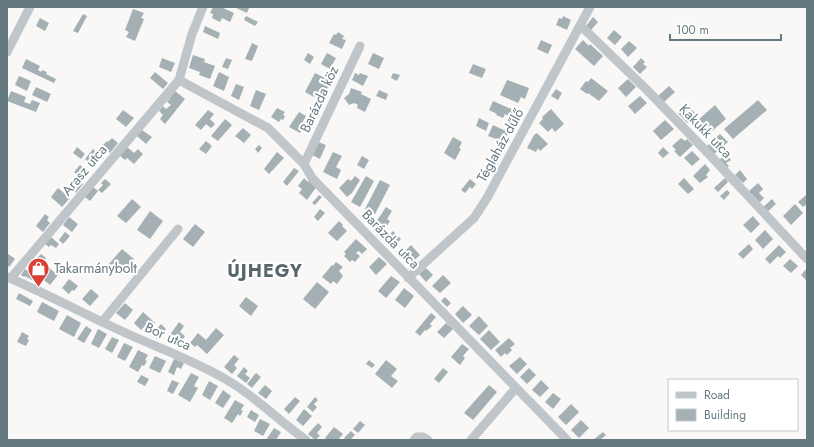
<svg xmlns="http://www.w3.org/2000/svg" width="814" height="447" font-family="Jost,sans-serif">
<rect width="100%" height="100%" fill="#f9f8f6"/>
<!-- building -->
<g fill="#a4b0b3">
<path d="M 213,7 L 221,7 L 234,13 L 230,22 L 222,18 L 220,22 L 212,18 L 213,14 L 210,13 Z"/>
<path d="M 234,7 L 248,7 L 249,8 L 247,13 Z"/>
<path d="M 133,9 L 144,13 L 141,18 L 144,19 L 135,41 L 126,37 L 129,32 L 125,30 Z"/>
<path d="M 83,14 L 87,16 L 78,33 L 73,31 Z"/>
<path d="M 246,16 L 258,22 L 255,26 L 244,20 Z"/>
<path d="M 563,16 L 571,20 L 567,30 L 556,25 L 559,18 L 562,19 Z"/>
<path d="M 593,17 L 598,22 L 591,30 L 586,26 Z"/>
<path d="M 40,18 L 49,23 L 45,31 L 36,26 Z"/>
<path d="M 205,26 L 220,33 L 218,39 L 203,32 Z"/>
<path d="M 614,30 L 622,37 L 615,45 L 607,38 Z"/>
<path d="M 338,32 L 344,36 L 342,39 L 346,40 L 342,49 L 329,43 L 334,34 L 336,35 Z"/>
<path d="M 541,40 L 552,45 L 548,54 L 537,49 Z"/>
<path d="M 583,40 L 589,46 L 590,44 L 603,56 L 594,66 L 575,49 Z"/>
<path d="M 629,41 L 637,48 L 628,57 L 621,49 Z"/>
<path d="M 252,43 L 258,46 L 252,61 L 245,59 Z"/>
<path d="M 308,53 L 314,57 L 310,64 L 304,60 Z"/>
<path d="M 327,53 L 336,58 L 330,69 L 321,64 Z"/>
<path d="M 373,53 L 384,58 L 379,69 L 368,64 Z"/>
<path d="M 193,55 L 205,59 L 204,62 L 215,66 L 210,79 L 199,75 L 200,72 L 189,68 Z"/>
<path d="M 162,58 L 175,63 L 171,72 L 159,67 Z"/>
<path d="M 226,58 L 232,60 L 228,69 L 222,67 Z"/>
<path d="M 641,58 L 645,62 L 643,64 L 647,67 L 640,74 L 633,67 Z"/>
<path d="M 26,59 L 40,66 L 38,70 L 41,72 L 42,70 L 47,72 L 46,74 L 56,79 L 54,83 L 22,68 Z"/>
<path d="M 473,64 L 486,69 L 482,78 L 469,73 Z"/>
<path d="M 155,72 L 168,83 L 163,89 L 150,78 Z"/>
<path d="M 219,72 L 229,77 L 224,91 L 213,86 Z"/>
<path d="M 315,73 L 331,81 L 327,89 L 324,88 L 325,93 L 322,95 L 315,94 L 314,97 L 305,92 Z"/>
<path d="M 355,73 L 359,75 L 360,73 L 368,76 L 363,86 L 352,80 Z"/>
<path d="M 393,73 L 400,75 L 397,81 L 391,78 Z"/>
<path d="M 19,76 L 31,81 L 27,91 L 15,85 Z"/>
<path d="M 591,78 L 608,91 L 599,101 L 588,93 L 587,94 L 580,89 L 586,81 L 588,82 Z"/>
<path d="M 628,79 L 636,87 L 626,97 L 618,88 Z"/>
<path d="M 507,80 L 529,88 L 525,99 L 521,97 L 518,103 L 500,95 Z"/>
<path d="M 236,84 L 244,87 L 239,100 L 231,96 Z"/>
<path d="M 669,86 L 675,92 L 664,102 L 658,96 Z"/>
<path d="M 36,87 L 51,94 L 47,102 L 32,95 Z"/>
<path d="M 351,88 L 362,92 L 361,94 L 371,99 L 365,112 L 357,108 L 358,105 L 354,103 L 349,105 L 344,98 L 349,94 Z"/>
<path d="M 556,89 L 562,93 L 558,100 L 551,96 Z"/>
<path d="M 256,90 L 266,94 L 259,110 L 250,106 Z"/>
<path d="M 379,90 L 388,94 L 386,100 L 376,96 Z"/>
<path d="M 11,91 L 26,97 L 24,102 L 30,104 L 32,100 L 40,103 L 36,112 L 7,101 Z"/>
<path d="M 175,91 L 185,99 L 165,124 L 160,119 L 163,115 L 159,111 L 163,106 L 166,109 L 171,105 L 167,102 Z"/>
<path d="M 640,96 L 647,103 L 635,114 L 628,106 Z"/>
<path d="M 758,100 L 767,110 L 733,139 L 724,129 Z"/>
<path d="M 493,101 L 518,112 L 512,124 L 506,121 L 508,116 L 505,114 L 503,118 L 496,115 L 497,114 L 489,110 Z"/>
<path d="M 715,105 L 726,119 L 712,131 L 707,124 L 704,127 L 698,120 Z"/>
<path d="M 277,108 L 285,112 L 283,115 L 285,116 L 283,120 L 281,119 L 279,122 L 271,117 Z"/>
<path d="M 690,108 L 696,114 L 687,123 L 678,113 L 682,109 L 686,112 Z"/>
<path d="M 551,109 L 564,124 L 555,132 L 552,128 L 548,132 L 539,123 L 543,119 L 542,117 Z"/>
<path d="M 123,110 L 134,118 L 126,127 L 116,119 Z"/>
<path d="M 208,110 L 214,114 L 210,119 L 215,124 L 211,128 L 206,124 L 201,130 L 195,125 Z"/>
<path d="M 299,112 L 306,116 L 302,123 L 305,125 L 300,133 L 289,127 Z"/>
<path d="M 479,118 L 489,123 L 486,131 L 476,126 Z"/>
<path d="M 225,119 L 232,125 L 218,141 L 211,136 Z"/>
<path d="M 665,120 L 674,129 L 661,140 L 653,131 Z"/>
<path d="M 493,125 L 508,132 L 504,142 L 488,136 Z"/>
<path d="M 243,128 L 251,135 L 244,143 L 235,136 Z"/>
<path d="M 142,130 L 152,137 L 146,144 L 137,136 Z"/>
<path d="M 537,133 L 548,144 L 540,151 L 538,148 L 536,152 L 527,148 L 534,135 Z"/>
<path d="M 720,134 L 728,142 L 713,155 L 706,147 Z"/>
<path d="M 453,137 L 462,142 L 459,148 L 461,149 L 455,160 L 444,153 Z"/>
<path d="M 112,138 L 118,143 L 110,153 L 102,146 L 107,141 L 108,142 Z"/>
<path d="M 681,138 L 685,141 L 687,139 L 693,145 L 680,157 L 674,151 L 676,150 L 672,146 Z"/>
<path d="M 206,141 L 212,146 L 206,154 L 199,149 Z"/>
<path d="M 318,142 L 326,145 L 320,159 L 312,155 Z"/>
<path d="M 259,145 L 262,148 L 258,153 L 255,149 Z"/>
<path d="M 126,146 L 134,153 L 138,149 L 143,154 L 134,164 L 127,158 L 125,160 L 119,155 Z"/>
<path d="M 77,147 L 85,154 L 81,159 L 73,153 Z"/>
<path d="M 663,147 L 669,153 L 663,158 L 658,153 Z"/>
<path d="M 93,149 L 102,157 L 94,167 L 85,159 Z"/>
<path d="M 692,151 L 700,159 L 692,166 L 684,158 Z"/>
<path d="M 277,152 L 284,158 L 269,174 L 264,169 Z"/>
<path d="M 333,152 L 342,156 L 336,167 L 341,170 L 337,179 L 323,172 Z"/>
<path d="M 726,154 L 731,160 L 726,163 L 729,166 L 725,170 L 717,162 Z"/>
<path d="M 362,156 L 369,160 L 364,169 L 357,165 Z"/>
<path d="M 705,164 L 710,170 L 706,175 L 708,177 L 700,183 L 693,176 Z"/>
<path d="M 80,165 L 87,171 L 82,178 L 74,172 Z"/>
<path d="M 294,168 L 299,171 L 287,186 L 283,182 Z"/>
<path d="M 740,170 L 747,179 L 743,183 L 735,175 Z"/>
<path d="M 355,176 L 360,180 L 352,193 L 347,197 L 339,188 L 348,179 L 351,181 Z"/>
<path d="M 366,176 L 374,181 L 360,207 L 351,202 Z"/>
<path d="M 75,178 L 83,184 L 76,193 L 68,187 Z"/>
<path d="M 304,178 L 308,182 L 310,180 L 317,186 L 307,200 L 299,193 L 302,189 L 298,186 Z"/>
<path d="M 684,178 L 694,189 L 688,194 L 678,184 Z"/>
<path d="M 725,178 L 728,182 L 718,192 L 714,188 Z"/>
<path d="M 105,179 L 111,184 L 102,193 L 98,190 L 103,185 L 101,183 Z"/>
<path d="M 470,179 L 476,184 L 472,189 L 470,187 L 465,193 L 461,190 Z"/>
<path d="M 380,180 L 390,185 L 375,214 L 365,209 Z"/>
<path d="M 758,183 L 763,189 L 759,193 L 764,198 L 758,204 L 748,192 Z"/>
<path d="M 93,187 L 98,191 L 90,201 L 85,197 Z"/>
<path d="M 58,188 L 70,198 L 62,207 L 51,197 Z"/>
<path d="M 727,190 L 730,193 L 724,200 L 720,196 Z"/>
<path d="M 807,194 L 807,204 L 803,207 L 798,202 Z"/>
<path d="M 319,195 L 322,197 L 315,205 L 312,203 Z"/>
<path d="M 132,199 L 141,207 L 126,223 L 117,216 Z"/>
<path d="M 772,199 L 776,204 L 766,213 L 762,208 Z"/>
<path d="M 795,204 L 803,213 L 791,225 L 783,216 Z"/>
<path d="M 386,207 L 392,211 L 387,219 L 390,221 L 381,236 L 372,228 Z"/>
<path d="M 320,209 L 325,213 L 318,221 L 314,217 Z"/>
<path d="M 150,211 L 163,221 L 150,239 L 137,230 Z"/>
<path d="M 45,214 L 49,217 L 47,220 L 50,223 L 43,232 L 36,226 Z"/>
<path d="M 753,216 L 760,224 L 751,233 L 743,225 Z"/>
<path d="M 69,217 L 78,224 L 72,232 L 63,225 Z"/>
<path d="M 339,221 L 343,225 L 342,226 L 347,231 L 337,241 L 328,233 Z"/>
<path d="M 195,224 L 205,232 L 193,247 L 183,239 Z"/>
<path d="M 765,230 L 773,239 L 763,249 L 755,240 Z"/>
<path d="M 393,231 L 401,239 L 393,247 L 385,240 Z"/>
<path d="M 65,232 L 70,236 L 63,244 L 59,240 Z"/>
<path d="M 51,237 L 59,244 L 56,248 L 51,245 L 49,247 L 45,244 Z"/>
<path d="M 356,239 L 367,249 L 362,254 L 359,251 L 356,253 L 360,256 L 355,262 L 352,260 L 350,262 L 344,256 L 346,254 L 344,252 Z"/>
<path d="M 749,244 L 753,249 L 743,259 L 738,254 Z"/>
<path d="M 411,245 L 420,255 L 410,264 L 401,255 Z"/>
<path d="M 779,245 L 786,252 L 780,258 L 778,256 L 770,264 L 765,259 Z"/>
<path d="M 122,249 L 134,259 L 121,275 L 108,265 Z"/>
<path d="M 7,253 L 15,259 L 9,267 L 7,265 Z"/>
<path d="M 41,254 L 46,258 L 43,263 L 37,258 Z"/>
<path d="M 379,257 L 387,264 L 376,275 L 369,267 Z"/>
<path d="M 790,259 L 798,266 L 791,273 L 783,266 Z"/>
<path d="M 336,262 L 343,267 L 339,271 L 343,276 L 337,284 L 333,281 L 331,284 L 322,277 L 332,265 L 333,266 Z"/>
<path d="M 48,267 L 58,275 L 50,285 L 40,277 Z"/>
<path d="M 426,268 L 433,275 L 426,282 L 419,274 Z"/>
<path d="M 807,268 L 807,281 L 801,275 Z"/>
<path d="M 25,269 L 35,275 L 32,280 L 25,276 L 24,277 L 21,275 Z"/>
<path d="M 443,275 L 451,283 L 440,293 L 432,286 Z"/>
<path d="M 391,276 L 400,282 L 386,298 L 378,291 Z"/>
<path d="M 69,279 L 78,286 L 74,291 L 72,290 L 69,294 L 62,288 Z"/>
<path d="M 317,282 L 329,292 L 315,309 L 303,299 Z"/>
<path d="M 404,288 L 414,296 L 405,308 L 395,300 Z"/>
<path d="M 91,289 L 99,296 L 90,306 L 82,299 Z"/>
<path d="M 19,293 L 33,301 L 30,306 L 16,299 Z"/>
<path d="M 246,297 L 258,306 L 251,316 L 239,306 Z"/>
<path d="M 445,297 L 451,303 L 447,307 L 441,301 Z"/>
<path d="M 42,302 L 59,311 L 54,321 L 37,312 Z"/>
<path d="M 125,303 L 133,310 L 125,320 L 116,313 Z"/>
<path d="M 463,306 L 472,315 L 463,323 L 455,314 Z"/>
<path d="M 143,312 L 155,323 L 149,330 L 145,326 L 141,330 L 134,323 Z"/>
<path d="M 431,313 L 436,317 L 430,324 L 432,326 L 426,331 L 425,330 L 420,336 L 415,332 Z"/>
<path d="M 67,315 L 81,323 L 74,337 L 59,329 Z"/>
<path d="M 479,316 L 488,326 L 479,335 L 469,326 Z"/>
<path d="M 179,322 L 184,326 L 180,332 L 185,336 L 178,347 L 167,339 Z"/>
<path d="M 446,323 L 453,329 L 444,338 L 437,332 Z"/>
<path d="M 161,324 L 166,329 L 157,339 L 152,334 Z"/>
<path d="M 86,326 L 92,330 L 84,343 L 77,339 Z"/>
<path d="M 216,328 L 224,335 L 207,354 L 197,345 L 195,347 L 190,343 L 198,333 L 206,340 Z"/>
<path d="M 98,329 L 107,334 L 99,348 L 91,344 Z"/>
<path d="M 489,330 L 500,342 L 491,350 L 480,339 Z"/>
<path d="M 22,332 L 29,336 L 27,339 L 29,340 L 26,346 L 17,342 Z"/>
<path d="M 112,337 L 119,340 L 112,353 L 105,349 Z"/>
<path d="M 509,338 L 515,344 L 510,348 L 512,350 L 507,355 L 505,353 L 501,357 L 495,350 Z"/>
<path d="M 124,343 L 133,347 L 125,361 L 117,357 Z"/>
<path d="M 462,344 L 469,349 L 463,356 L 465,358 L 460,365 L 451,357 Z"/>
<path d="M 138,350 L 148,355 L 145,360 L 147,361 L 144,366 L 142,365 L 138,372 L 129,367 Z"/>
<path d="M 234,355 L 239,359 L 234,365 L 237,368 L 232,374 L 224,367 Z"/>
<path d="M 155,356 L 166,361 L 160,373 L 149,368 Z"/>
<path d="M 520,357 L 527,364 L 517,374 L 509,366 Z"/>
<path d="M 174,359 L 184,363 L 181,369 L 177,367 L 174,375 L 168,372 Z"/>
<path d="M 369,360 L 375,365 L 372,368 L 366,364 Z"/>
<path d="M 386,360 L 397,369 L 391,376 L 398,381 L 392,388 L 375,374 Z"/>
<path d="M 244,367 L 248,371 L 245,374 L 250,378 L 246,383 L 237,376 Z"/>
<path d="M 443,368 L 448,372 L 439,383 L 434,379 Z"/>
<path d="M 529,368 L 536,375 L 527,384 L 520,377 Z"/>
<path d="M 191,373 L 199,377 L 194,386 L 198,388 L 190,402 L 178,395 Z"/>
<path d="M 256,373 L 261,377 L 252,388 L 247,384 Z"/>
<path d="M 141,375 L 149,379 L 145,386 L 137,382 Z"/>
<path d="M 172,380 L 179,383 L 173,394 L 167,391 Z"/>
<path d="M 541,380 L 549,388 L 540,397 L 532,390 Z"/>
<path d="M 209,381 L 218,386 L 210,400 L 202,395 Z"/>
<path d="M 265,385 L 272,391 L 266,399 L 258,393 Z"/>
<path d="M 489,385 L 497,392 L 473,420 L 464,413 Z"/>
<path d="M 223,390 L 231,396 L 223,408 L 215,403 Z"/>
<path d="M 553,393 L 561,399 L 553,409 L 545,402 Z"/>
<path d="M 295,397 L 300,401 L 289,414 L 284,409 Z"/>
<path d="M 315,397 L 318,400 L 314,404 L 317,407 L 313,412 L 307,407 Z"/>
<path d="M 235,400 L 244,405 L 241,410 L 243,411 L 240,416 L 238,414 L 232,423 L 224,418 Z"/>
<path d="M 571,404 L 579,412 L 566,425 L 558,417 Z"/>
<path d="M 304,409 L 312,416 L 303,426 L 296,420 Z"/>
<path d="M 251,410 L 259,415 L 255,422 L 247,417 Z"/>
<path d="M 260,419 L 270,424 L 263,436 L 254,431 Z"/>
<path d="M 581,420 L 589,428 L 579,438 L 571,430 Z"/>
<path d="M 360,421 L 365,425 L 358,433 L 353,429 Z"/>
<path d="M 318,423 L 322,427 L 317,433 L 320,436 L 315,440 L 308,434 Z"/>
<path d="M 334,427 L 343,434 L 338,440 L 327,440 L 325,438 Z"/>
<path d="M 274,428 L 281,432 L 276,440 L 266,440 Z"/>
<path d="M 351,431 L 355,435 L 350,440 L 346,440 L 344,438 Z"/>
<path d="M 603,432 L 606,435 L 600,440 L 593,440 Z"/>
</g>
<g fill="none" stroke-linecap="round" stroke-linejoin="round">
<!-- street -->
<g stroke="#bfc5c8" stroke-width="9">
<path d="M 581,26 L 646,89 L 707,152 L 807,259"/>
<path d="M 7,52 L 30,7"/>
<path d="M 179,80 L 268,128 L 304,164 L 312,178 L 567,440"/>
<path d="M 304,164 L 360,46"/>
<path d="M 7,277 C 48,294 87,316 128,334 C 161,349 195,361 227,380 C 255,396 279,421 306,440"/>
<path d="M 11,278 L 179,80 L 192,34 L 203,7"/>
<path d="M 408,278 L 474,218 L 487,198 L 590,7"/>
<path d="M 102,322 L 178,229"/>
<path d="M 414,440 L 417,437 L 423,437 L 428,440"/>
<path d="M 471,440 L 516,388"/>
</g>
</g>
<!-- icons -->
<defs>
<symbol id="shop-pin" viewBox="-11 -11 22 30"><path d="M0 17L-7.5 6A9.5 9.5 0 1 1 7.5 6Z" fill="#dc3f33" stroke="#fff"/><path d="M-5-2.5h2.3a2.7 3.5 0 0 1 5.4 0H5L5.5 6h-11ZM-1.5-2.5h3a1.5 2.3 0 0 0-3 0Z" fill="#fff"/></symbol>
</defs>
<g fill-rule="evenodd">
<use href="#shop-pin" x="26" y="256" width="25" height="34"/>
</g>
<g text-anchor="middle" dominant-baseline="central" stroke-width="4" stroke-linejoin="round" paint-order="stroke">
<!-- street labels -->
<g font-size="14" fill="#657980" stroke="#fff">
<text transform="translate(319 99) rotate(-65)">Barázda köz</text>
<text transform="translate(706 131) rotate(46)">Kakukk utca</text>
<text transform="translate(500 145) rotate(-61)">Téglaház dűlő</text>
<text transform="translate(84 170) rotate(-50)">Arasz utca</text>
<text transform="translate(391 239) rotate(46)">Barázda utca</text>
<text transform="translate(168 336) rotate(24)">Bor utca</text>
</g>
<!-- poi labels -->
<g font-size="14" fill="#657980" stroke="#fff" text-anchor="start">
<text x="54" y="268">Takarmánybolt</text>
</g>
<!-- district labels -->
<g font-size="18" font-weight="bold" letter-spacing="1" fill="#57666b" stroke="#fff">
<text x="265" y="271">ÚJHEGY</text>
</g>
</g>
<!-- border -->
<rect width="814" height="447" fill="none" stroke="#657980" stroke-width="16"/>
<!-- legend -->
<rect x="668" y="379" width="130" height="52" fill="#ffffff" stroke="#c1c9cc"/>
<rect x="676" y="392" width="20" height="6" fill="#bfc5c8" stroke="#c1c9cc"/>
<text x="704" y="399" font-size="12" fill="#657980">Road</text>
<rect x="676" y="409" width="20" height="12" fill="#a4b0b3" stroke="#c1c9cc"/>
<text x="704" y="419" font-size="12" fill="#657980">Building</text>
<!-- scale -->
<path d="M670 34v6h111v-6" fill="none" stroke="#657980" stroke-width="2"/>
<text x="676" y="34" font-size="12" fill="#657980" stroke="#ffffff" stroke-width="3" paint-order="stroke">100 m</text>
</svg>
